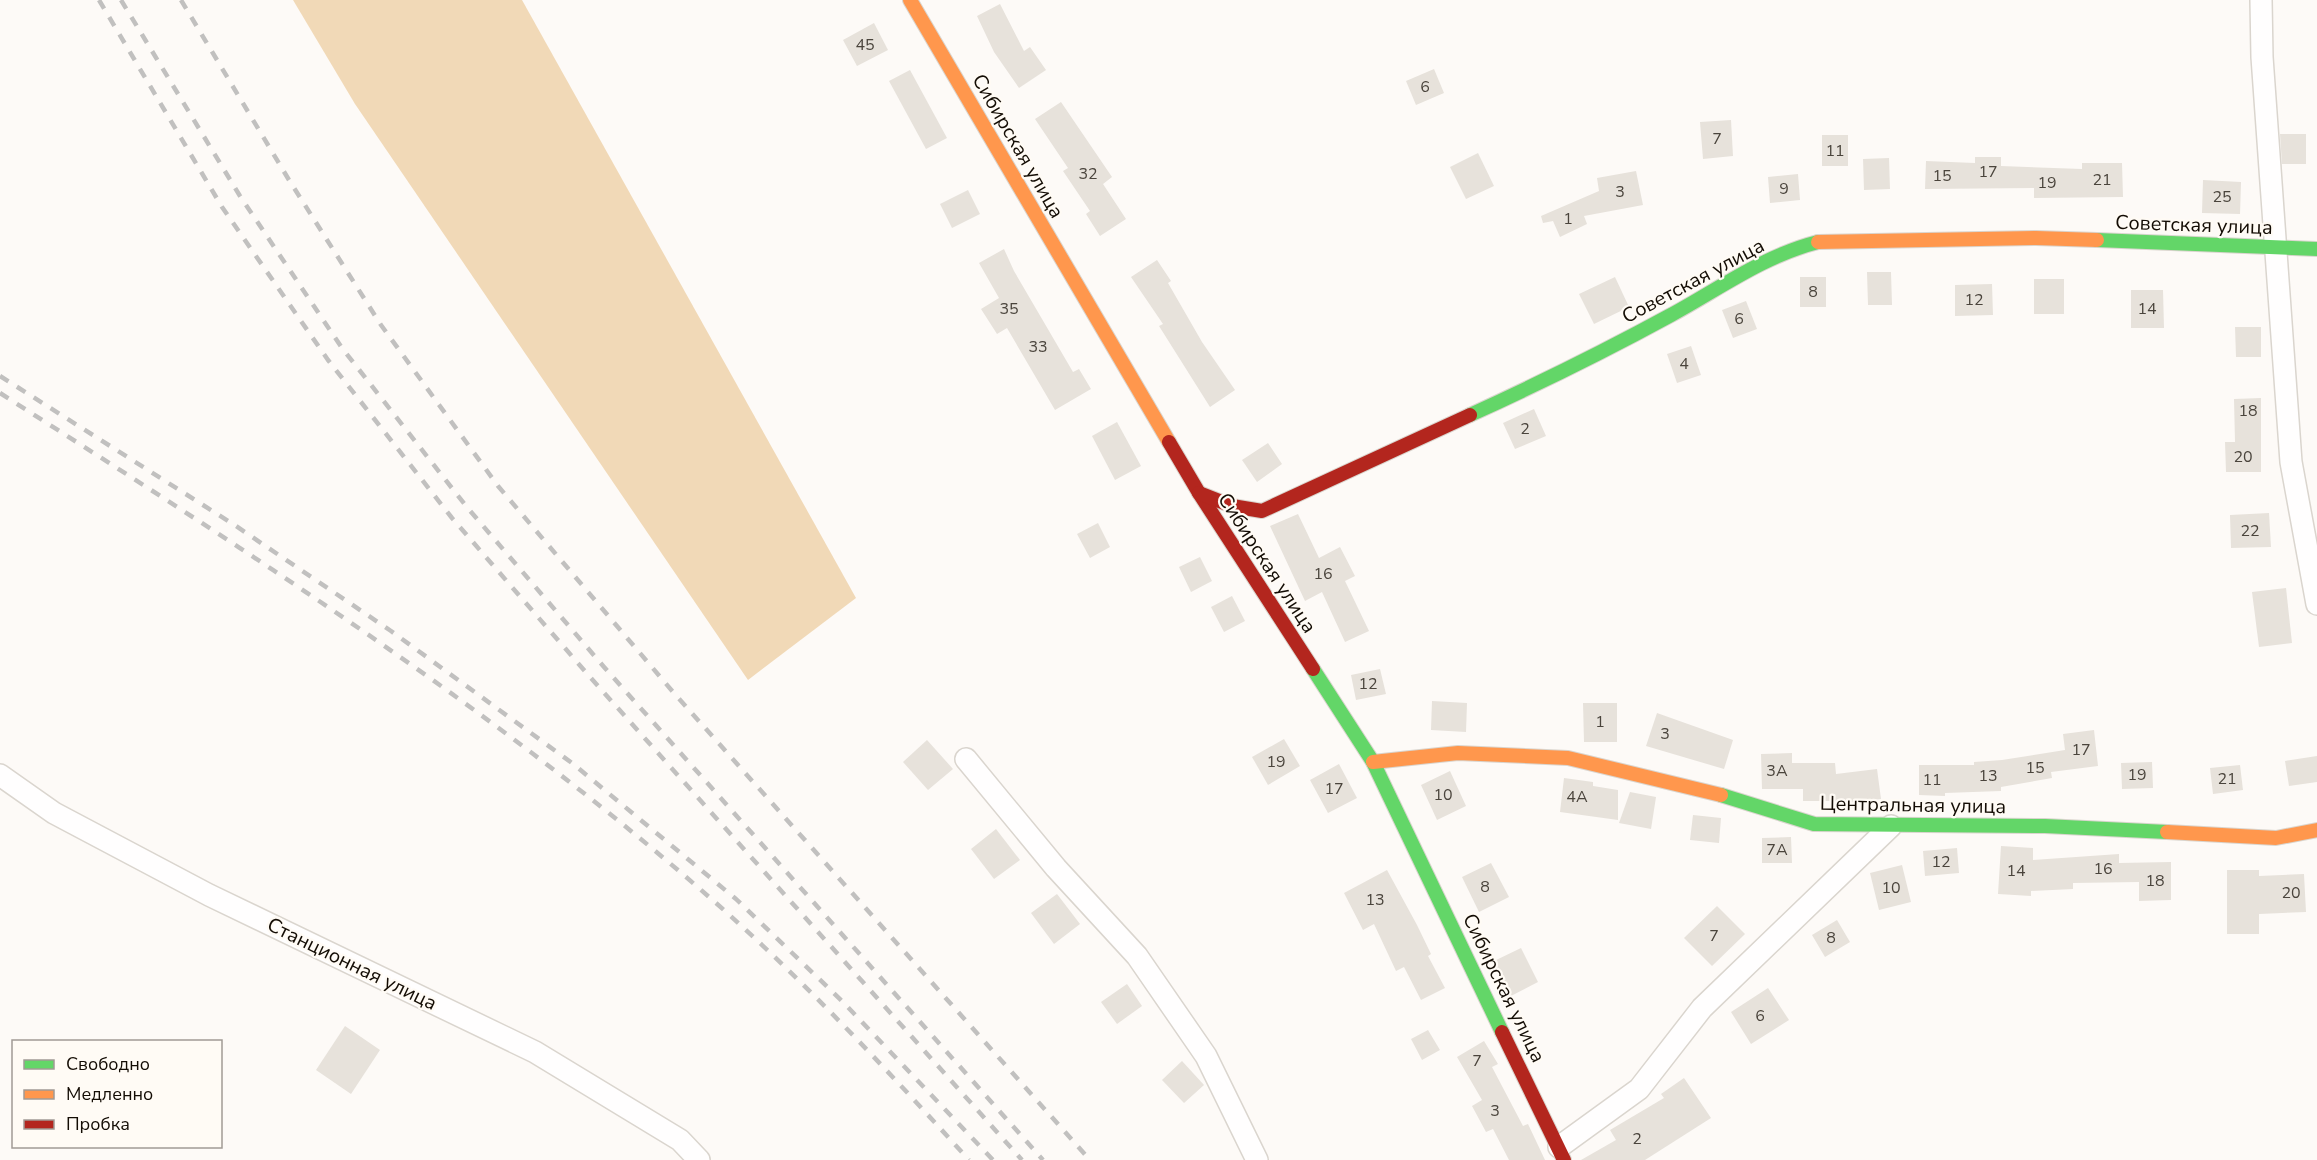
<svg xmlns="http://www.w3.org/2000/svg" width="2317" height="1160" font-family="'Nunito Sans',sans-serif">
<rect width="100%" height="100%" fill="#fdfaf7"/>
<!-- forest -->
<path fill="#f1d9b7" d="M 293,0 L 522,0 L 856,598 L 748,680 L 355,104 Z"/>
<!-- building -->
<g fill="#e7e2db">
<path d="M 1000,4 L 1024,51 L 1030,47 L 1046,70 L 1019,88 L 994,52 L 977,16 Z"/>
<path d="M 874,23 L 888,50 L 857,66 L 843,40 Z"/>
<path d="M 1434,69 L 1444,93 L 1416,105 L 1406,81 Z"/>
<path d="M 910,70 L 947,138 L 926,149 L 889,81 Z"/>
<path d="M 1061,102 L 1112,177 L 1103,184 L 1126,219 L 1100,236 L 1086,214 L 1090,211 L 1063,171 L 1068,168 L 1035,119 Z"/>
<path d="M 1731,120 L 1733,156 L 1703,159 L 1700,122 Z"/>
<path d="M 2280,134 L 2306,134 L 2306,164 L 2282,164 Z"/>
<rect x="1822" y="135" width="26" height="31"/>
<path d="M 1478,153 L 1494,186 L 1466,199 L 1450,167 Z"/>
<path d="M 1975,157 L 2001,157 L 2001,166 L 2082,169 L 2082,163 L 2122,163 L 2123,197 L 2034,198 L 2034,188 L 1925,189 L 1926,161 L 1975,163 Z"/>
<path d="M 1889,158 L 1890,189 L 1864,190 L 1863,159 Z"/>
<path d="M 1636,171 L 1643,205 L 1584,216 L 1587,224 L 1560,237 L 1553,221 L 1543,223 L 1541,216 L 1599,191 L 1597,178 Z"/>
<path d="M 1798,174 L 1800,200 L 1770,203 L 1768,177 Z"/>
<path d="M 2203,180 L 2241,182 L 2240,214 L 2202,213 Z"/>
<path d="M 968,190 L 980,214 L 952,228 L 940,204 Z"/>
<path d="M 1004,249 L 1014,271 L 1073,372 L 1079,369 L 1091,389 L 1055,410 L 1007,328 L 997,334 L 981,309 L 999,298 L 979,263 Z"/>
<path d="M 1157,260 L 1171,281 L 1168,283 L 1202,342 L 1235,390 L 1210,407 L 1159,326 L 1163,324 L 1131,277 Z"/>
<path d="M 1867,272 L 1891,272 L 1892,305 L 1868,305 Z"/>
<path d="M 1615,277 L 1629,307 L 1594,324 L 1579,294 Z"/>
<rect x="1800" y="277" width="26" height="30"/>
<rect x="2034" y="279" width="30" height="35"/>
<path d="M 1992,284 L 1993,315 L 1955,316 L 1955,285 Z"/>
<path d="M 2131,290 L 2163,290 L 2164,328 L 2131,328 Z"/>
<path d="M 1746,301 L 1757,329 L 1733,338 L 1722,310 Z"/>
<path d="M 2235,327 L 2261,327 L 2261,357 L 2236,357 Z"/>
<path d="M 1691,346 L 1701,375 L 1677,383 L 1667,354 Z"/>
<path d="M 2261,398 L 2261,472 L 2226,472 L 2225,442 L 2235,442 L 2234,399 Z"/>
<path d="M 1534,409 L 1546,436 L 1515,449 L 1503,423 Z"/>
<path d="M 1117,422 L 1141,466 L 1115,480 L 1092,436 Z"/>
<path d="M 1268,443 L 1282,464 L 1257,482 L 1242,460 Z"/>
<path d="M 2269,513 L 2271,547 L 2231,548 L 2230,515 Z"/>
<path d="M 1298,514 L 1319,558 L 1340,547 L 1355,576 L 1345,581 L 1369,631 L 1345,642 L 1322,592 L 1305,601 L 1270,526 Z"/>
<path d="M 1098,523 L 1110,547 L 1090,558 L 1077,534 Z"/>
<path d="M 1200,557 L 1212,581 L 1191,592 L 1179,567 Z"/>
<path d="M 2286,588 L 2292,643 L 2259,647 L 2252,592 Z"/>
<path d="M 1232,596 L 1245,621 L 1224,632 L 1211,607 Z"/>
<path d="M 1380,669 L 1386,694 L 1356,700 L 1351,675 Z"/>
<path d="M 1432,701 L 1467,703 L 1466,732 L 1431,730 Z"/>
<path d="M 1583,703 L 1617,703 L 1617,742 L 1584,742 Z"/>
<path d="M 1657,713 L 1733,740 L 1724,769 L 1646,746 Z"/>
<path d="M 2094,730 L 2098,766 L 2051,772 L 2052,778 L 2001,787 L 2001,791 L 1945,793 L 1945,796 L 1919,795 L 1919,765 L 1974,765 L 1974,762 L 2002,760 L 2065,750 L 2063,734 Z"/>
<path d="M 1284,739 L 1300,766 L 1268,785 L 1252,757 Z"/>
<path d="M 927,740 L 953,769 L 928,790 L 903,762 Z"/>
<path d="M 1792,753 L 1792,763 L 1835,763 L 1836,774 L 1877,769 L 1881,799 L 1846,803 L 1845,801 L 1803,801 L 1803,789 L 1762,789 L 1761,754 Z"/>
<path d="M 2317,756 L 2317,782 L 2289,786 L 2285,761 Z"/>
<path d="M 2152,762 L 2153,788 L 2122,789 L 2121,763 Z"/>
<path d="M 1339,764 L 1357,798 L 1328,813 L 1310,780 Z"/>
<path d="M 2240,765 L 2243,790 L 2213,794 L 2210,768 Z"/>
<path d="M 1450,771 L 1466,806 L 1437,820 L 1421,785 Z"/>
<path d="M 1564,778 L 1593,782 L 1593,786 L 1618,790 L 1618,820 L 1560,812 Z"/>
<path d="M 1630,792 L 1656,797 L 1651,829 L 1619,823 Z"/>
<path d="M 1693,815 L 1721,818 L 1719,843 L 1690,840 Z"/>
<path d="M 996,829 L 1020,860 L 994,879 L 971,849 Z"/>
<path d="M 1791,837 L 1792,863 L 1762,863 L 1762,838 Z"/>
<path d="M 2001,846 L 2033,848 L 2033,860 L 2119,854 L 2119,863 L 2171,862 L 2171,900 L 2139,901 L 2139,882 L 2073,883 L 2073,889 L 2031,891 L 2031,896 L 1998,894 Z"/>
<path d="M 1957,848 L 1959,873 L 1925,876 L 1923,851 Z"/>
<path d="M 1491,863 L 1509,897 L 1479,912 L 1462,877 Z"/>
<path d="M 1902,865 L 1911,902 L 1879,910 L 1870,873 Z"/>
<path d="M 1387,870 L 1417,925 L 1431,954 L 1428,956 L 1445,988 L 1421,1000 L 1404,967 L 1396,971 L 1374,924 L 1363,930 L 1344,893 Z"/>
<path d="M 2227,870 L 2259,870 L 2259,876 L 2304,874 L 2306,912 L 2259,914 L 2259,934 L 2227,934 Z"/>
<path d="M 1057,894 L 1080,924 L 1054,944 L 1031,913 Z"/>
<path d="M 1717,906 L 1745,934 L 1712,966 L 1684,938 Z"/>
<path d="M 1837,920 L 1850,942 L 1825,957 L 1812,935 Z"/>
<path d="M 1521,948 L 1538,982 L 1509,997 L 1492,962 Z"/>
<path d="M 1127,984 L 1142,1006 L 1117,1024 L 1101,1002 Z"/>
<path d="M 1768,988 L 1789,1020 L 1751,1044 L 1731,1012 Z"/>
<path d="M 345,1026 L 380,1050 L 351,1094 L 316,1070 Z"/>
<path d="M 1428,1030 L 1440,1050 L 1422,1060 L 1411,1039 Z"/>
<path d="M 1484,1041 L 1498,1064 L 1492,1067 L 1523,1126 L 1528,1124 L 1545,1160 L 1509,1160 L 1493,1129 L 1486,1132 L 1472,1106 L 1482,1100 L 1457,1057 Z"/>
<path d="M 1182,1061 L 1204,1085 L 1184,1103 L 1162,1080 Z"/>
<path d="M 1684,1078 L 1711,1118 L 1645,1160 L 1581,1160 L 1616,1140 L 1610,1130 L 1664,1098 L 1661,1094 Z"/>
</g>
<g fill="none" stroke-linecap="round" stroke-linejoin="round">
<defs>
<g id="street">
<path d="M 2261,0 L 2262,57 L 2291,462 L 2317,604"/>
<path d="M 966,759 L 1056,868 L 1137,956 L 1206,1056 L 1257,1160"/>
<path d="M 0,775 L 54,813 L 209,895 L 535,1052 L 680,1140 L 699,1160"/>
<path d="M 1559,1147 L 1639,1089 L 1702,1008 L 1891,826"/>
</g>
<g id="fast">
<path d="M 2097,240 L 2317,249"/>
<path d="M 1470,415 C 1538,384 1605,351 1671,315 C 1719,289 1763,256 1818,242"/>
<path d="M 1313,669 L 1373,762 L 1502,1032"/>
<path d="M 1721,795 L 1814,824 L 2045,826 L 2167,832"/>
</g>
<g id="slow">
<path d="M 910,0 L 1169,442"/>
<path d="M 1818,242 L 2036,238 L 2097,240"/>
<path d="M 1373,762 L 1458,753 L 1568,758 L 1721,795"/>
<path d="M 2167,832 L 2276,838 L 2317,830"/>
</g>
<g id="jam">
<path d="M 1169,442 L 1199,493 L 1313,669"/>
<path d="M 1199,493 L 1232,506 L 1262,511 L 1470,415"/>
<path d="M 1502,1032 L 1564,1160"/>
</g>
</defs>
<!-- street casing -->
<use href="#street" stroke="#dad5ce" stroke-width="24"/>
<!-- fast casing -->
<use href="#fast" stroke="#dad5ce" stroke-width="16"/>
<!-- slow casing -->
<use href="#slow" stroke="#dad5ce" stroke-width="16"/>
<!-- jam casing -->
<use href="#jam" stroke="#dad5ce" stroke-width="16"/>
<!-- street -->
<use href="#street" stroke="#fffefe" stroke-width="21"/>
<!-- fast -->
<use href="#fast" stroke="#63d668" stroke-width="14"/>
<!-- slow -->
<use href="#slow" stroke="#ff974d" stroke-width="14"/>
<!-- jam -->
<use href="#jam" stroke="#b3261e" stroke-width="14"/>
<!-- rail -->
<g stroke="#c1c0bf" stroke-width="4.5" stroke-dasharray="10 10" stroke-linecap="butt">
<path d="M 99,0 L 222,207 L 328,360 L 452,518 L 590,677 L 1022,1160"/>
<path d="M 121,0 L 240,196 L 342,348 L 466,506 L 604,667 L 1043,1160"/>
<path d="M 181,0 L 289,180 L 381,325 L 498,486 L 673,692 L 1090,1160"/>
<path d="M 0,376 L 236,526 L 391,631 L 572,763 L 736,899 L 842,1001 L 993,1160"/>
<path d="M 0,393 C 250,553 502,713 725,911 C 811,988 891,1074 969,1160"/>
</g>
</g>
<g text-anchor="middle" dominant-baseline="central" stroke-width="4.5" stroke-linejoin="round" paint-order="stroke">
<!-- number labels -->
<g font-size="16" fill="#4a443c">
<text x="865" y="45">45</text>
<text x="1425" y="87">6</text>
<text x="1717" y="139">7</text>
<text x="1835" y="151">11</text>
<text x="1988" y="172">17</text>
<text x="1088" y="174">32</text>
<text x="1942" y="176">15</text>
<text x="2102" y="180">21</text>
<text x="2047" y="183">19</text>
<text x="1784" y="189">9</text>
<text x="1620" y="192">3</text>
<text x="2222" y="197">25</text>
<text x="1568" y="219">1</text>
<text x="1813" y="292">8</text>
<text x="1974" y="300">12</text>
<text x="1009" y="309">35</text>
<text x="2147" y="309">14</text>
<text x="1739" y="319">6</text>
<text x="1038" y="347">33</text>
<text x="1684" y="364">4</text>
<text x="2248" y="411">18</text>
<text x="1525" y="429">2</text>
<text x="2243" y="457">20</text>
<text x="2250" y="531">22</text>
<text x="1323" y="574">16</text>
<text x="1368" y="684">12</text>
<text x="1600" y="722">1</text>
<text x="1665" y="734">3</text>
<text x="2081" y="750">17</text>
<text x="1276" y="762">19</text>
<text x="2035" y="768">15</text>
<text x="1777" y="771">3А</text>
<text x="2137" y="775">19</text>
<text x="1988" y="776">13</text>
<text x="2227" y="779">21</text>
<text x="1932" y="780">11</text>
<text x="1334" y="789">17</text>
<text x="1443" y="795">10</text>
<text x="1577" y="797">4А</text>
<text x="1777" y="850">7А</text>
<text x="1941" y="862">12</text>
<text x="2103" y="869">16</text>
<text x="2016" y="871">14</text>
<text x="2155" y="881">18</text>
<text x="1485" y="887">8</text>
<text x="1891" y="888">10</text>
<text x="2291" y="893">20</text>
<text x="1375" y="900">13</text>
<text x="1714" y="936">7</text>
<text x="1831" y="938">8</text>
<text x="1760" y="1016">6</text>
<text x="1477" y="1061">7</text>
<text x="1495" y="1111">3</text>
<text x="1637" y="1139">2</text>
</g>
<!-- street labels -->
<g font-size="20" fill="#130c04" stroke="#fffbf5">
<text transform="translate(1018 146) rotate(60)">Сибирская улица</text>
<text transform="translate(2194 225) rotate(2)">Советская улица</text>
<text transform="translate(1693 281) rotate(-28)">Советская улица</text>
<text transform="translate(1267 563) rotate(57)">Сибирская улица</text>
<text transform="translate(1913 805) rotate(1)">Центральная улица</text>
<text transform="translate(352 964) rotate(26)">Станционная улица</text>
<text transform="translate(1504 988) rotate(64)">Сибирская улица</text>
</g>
</g>
<!-- legend -->
<rect x="12" y="1040" width="210" height="108" fill="#fffbf5" stroke="#a19b95" stroke-width="1.5"/>
<rect x="24" y="1060" width="30" height="9" fill="#63d668" stroke="#a19b95" stroke-width="1.5"/>
<text x="66" y="1070" font-size="18" fill="#130c04">Свободно</text>
<rect x="24" y="1090" width="30" height="9" fill="#ff974d" stroke="#a19b95" stroke-width="1.5"/>
<text x="66" y="1100" font-size="18" fill="#130c04">Медленно</text>
<rect x="24" y="1120" width="30" height="9" fill="#b3261e" stroke="#a19b95" stroke-width="1.5"/>
<text x="66" y="1130" font-size="18" fill="#130c04">Пробка</text>
</svg>
